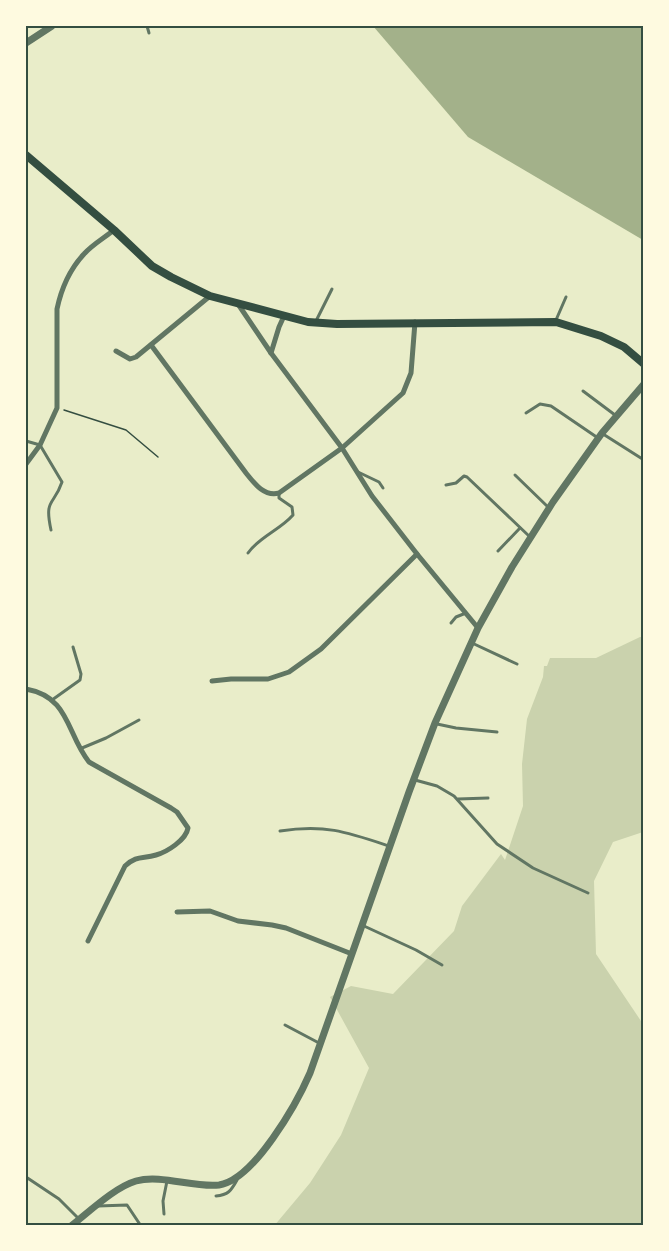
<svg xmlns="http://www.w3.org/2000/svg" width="669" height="1251" font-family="'Open Sans',sans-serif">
<rect width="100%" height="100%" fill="#e9edc9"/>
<!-- green -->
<path fill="#cad2ad" d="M 640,637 L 643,637 L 643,832 L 613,842 L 594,881 L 596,954 L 643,1024 L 643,1225 L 274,1226 L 310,1183 L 341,1135 L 369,1068 L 330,997 L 351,986 L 393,994 L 454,931 L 462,906 L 501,854 L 505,860 L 523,806 L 522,764 L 527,719 L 543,677 L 544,666 L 547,666 L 550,658 L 596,658 Z"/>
<!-- water -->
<path fill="#a3b18a" d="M 373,26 L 643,26 L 643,240 L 468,137 Z"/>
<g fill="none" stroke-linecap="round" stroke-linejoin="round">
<!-- path -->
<path stroke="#344e41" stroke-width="1.5" d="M 64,410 L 126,430 L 158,457"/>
<!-- service -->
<g stroke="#617663" stroke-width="3">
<path d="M 147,26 L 149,33"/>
<path d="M 556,320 L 566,297"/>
<path d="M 316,321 L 332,289"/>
<path d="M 583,391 L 615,415"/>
<path d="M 526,413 L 540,404 L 551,406 L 598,438"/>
<path d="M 603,434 L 644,460"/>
<path d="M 26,441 L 40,445 L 62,482 C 54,506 44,498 51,530"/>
<path d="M 358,472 L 379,482 L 383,488"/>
<path d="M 515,475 L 548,507"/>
<path d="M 446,485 L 456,483 L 464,476 L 467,477 L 529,536"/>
<path d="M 498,551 L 520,528"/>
<path d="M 248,553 C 259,537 280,530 293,515 L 292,507 L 279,498 L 279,494"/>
<path d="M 451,623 L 456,617 L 466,613"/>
<path d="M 472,643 L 517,664"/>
<path d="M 52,700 L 80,680 L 81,674 L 73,647"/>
<path d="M 437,724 L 456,728 L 497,732"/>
<path d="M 82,748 L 106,738 L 139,720"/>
<path d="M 415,780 L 437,786 L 454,796 L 497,844 L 533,868 L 588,893"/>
<path d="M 458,799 L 488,798"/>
<path d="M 280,831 C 325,824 347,832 389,846"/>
<path d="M 364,926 L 416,950 L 442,965"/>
<path d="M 285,1025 L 319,1043"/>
<path d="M 26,1177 L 59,1199 L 78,1218"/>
<path d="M 216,1196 C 228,1195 231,1191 237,1180"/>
<path d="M 98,1206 L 127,1205 L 141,1226"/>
<path d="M 164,1214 L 163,1201 L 167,1181"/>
</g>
<!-- minor -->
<g stroke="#617663" stroke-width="5">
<path d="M 238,304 L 271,353 L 342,448 L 372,496 L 417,554 L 478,628"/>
<path d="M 151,345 L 246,473 C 254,483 264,497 279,493 L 342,448 L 403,393 L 411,373 L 415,322"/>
<path d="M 116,351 L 130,359 L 136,357 L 210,296"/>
<path d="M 271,353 L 279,327 L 284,316"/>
<path d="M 26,464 L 40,445 L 57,408 L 57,309 C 61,290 70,269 84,254 C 92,245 104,238 114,230"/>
<path d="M 212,681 L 231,679 L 268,679 L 289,672 L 321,649 L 417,554"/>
<path d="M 26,689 C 70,697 66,733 89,762 L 171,808 L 177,812 L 188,828 C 186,840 167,852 156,855 C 142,859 137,855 125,866 L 88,941"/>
<path d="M 177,912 L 210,911 L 238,921 L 272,925 L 286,928 L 352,954"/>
</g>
<!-- tertiary -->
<g stroke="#617663" stroke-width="7">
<path d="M 26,43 L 52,26"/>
<path d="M 71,1226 C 89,1212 115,1187 136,1181 C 161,1174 194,1188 219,1185 C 254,1180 297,1103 310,1073 L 409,792 L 435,723 L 478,628 L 512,567 L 553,502 L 602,433 L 644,384"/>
</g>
<!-- primary -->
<path stroke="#344e41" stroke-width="8" d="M 26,155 L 114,230 L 152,266 L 171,277 L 210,296 L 308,322 L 337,324 L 556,322 L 601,336 L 624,347 L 644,364"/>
</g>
<!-- border -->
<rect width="669" height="1251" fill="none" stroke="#fefae0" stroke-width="54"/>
<rect x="27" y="27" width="615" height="1197" fill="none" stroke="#344e41" stroke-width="2"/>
</svg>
